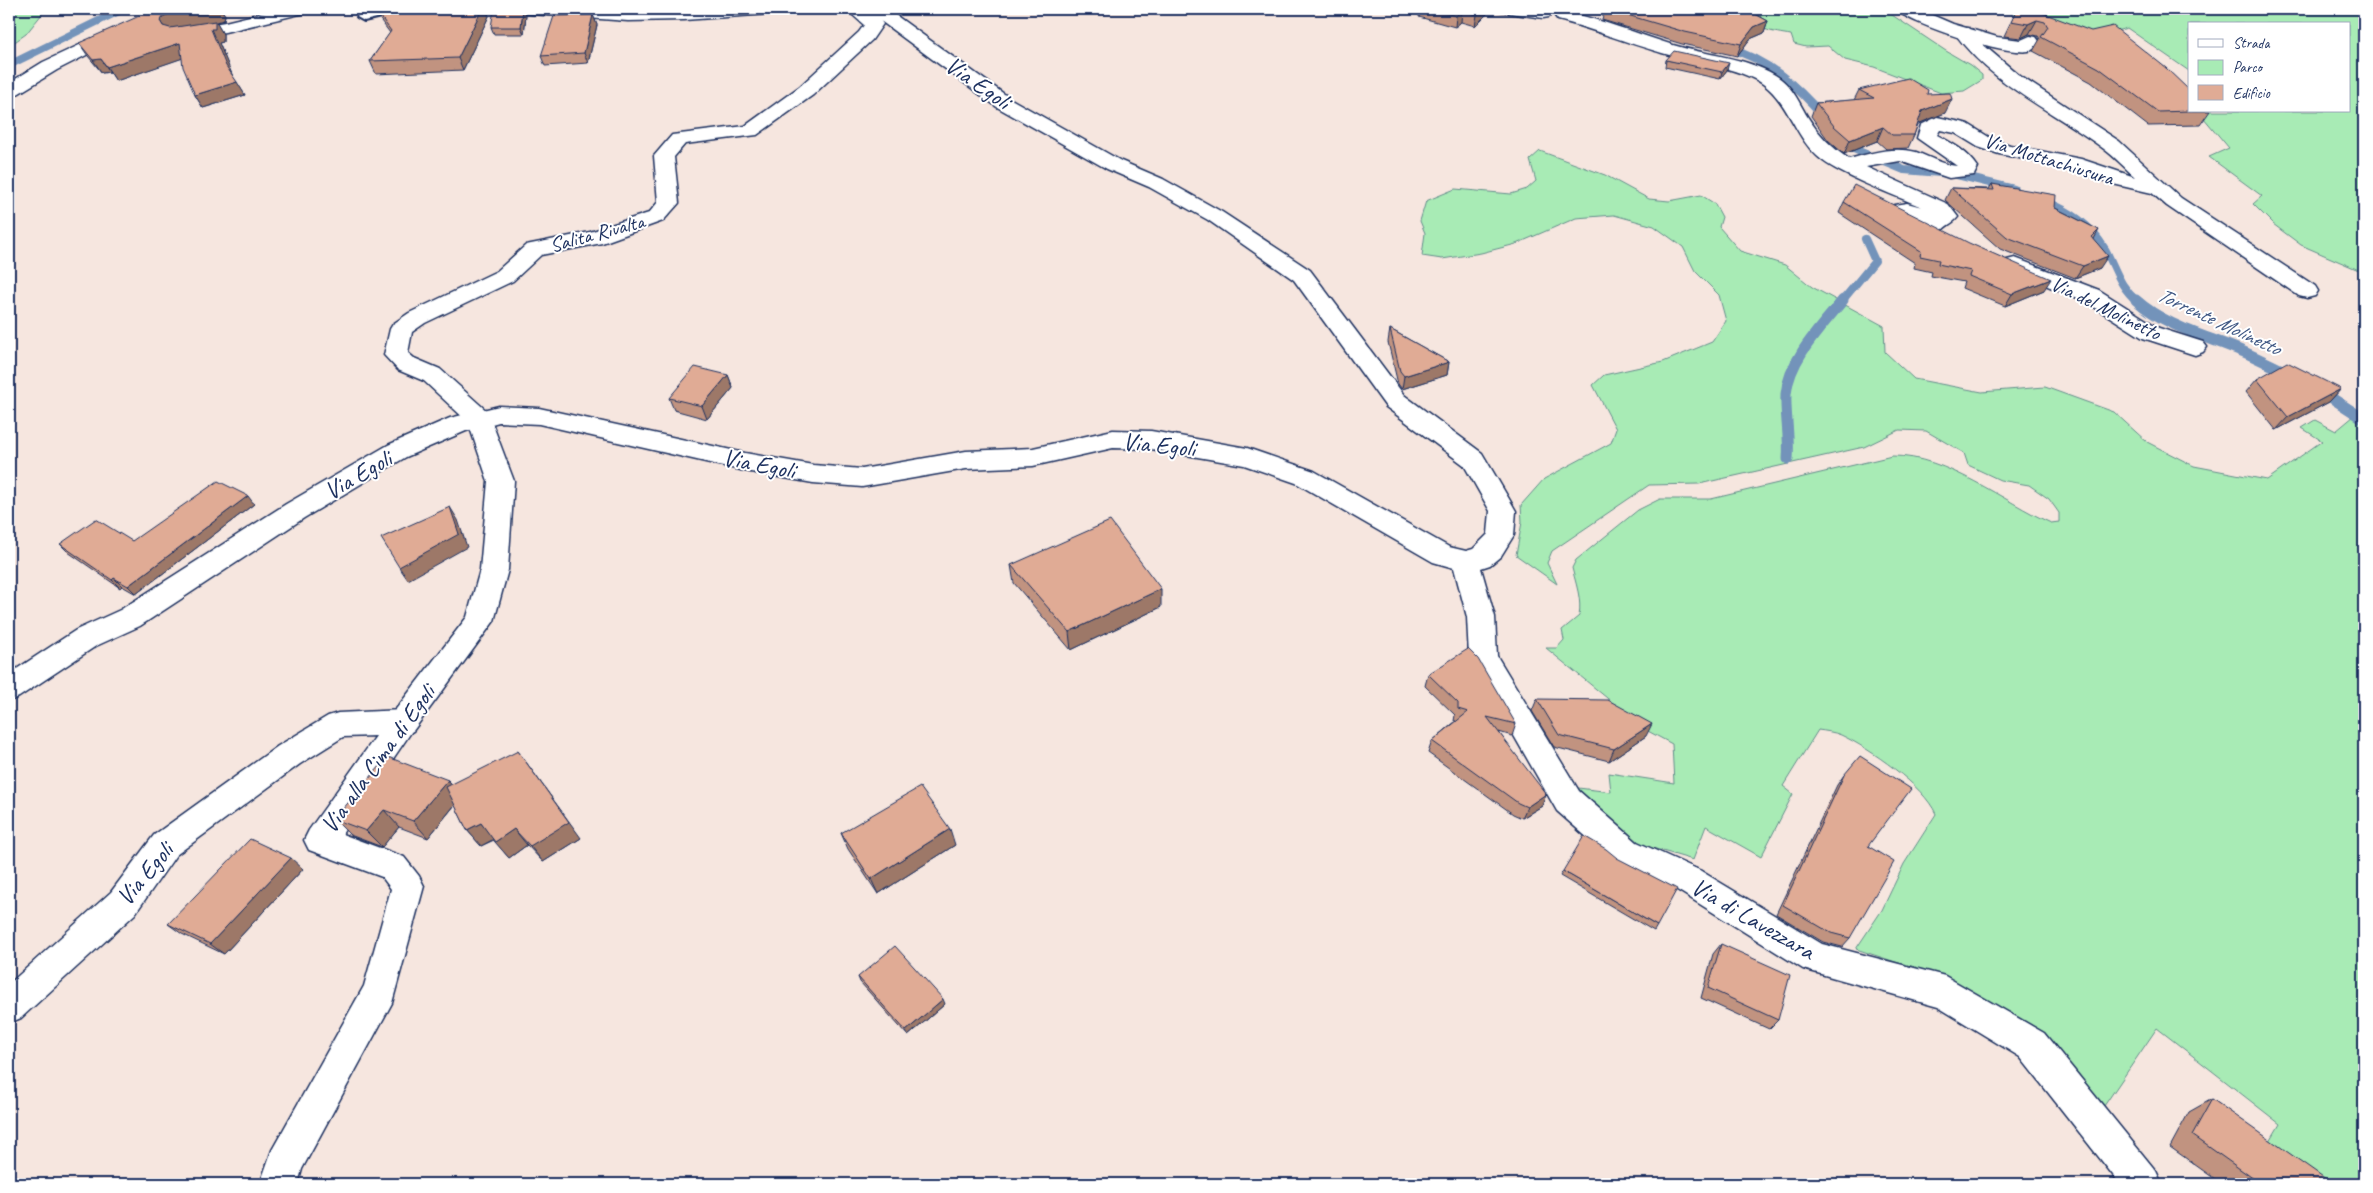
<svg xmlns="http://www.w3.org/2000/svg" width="2373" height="1193" font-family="Caveat,sans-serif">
<rect width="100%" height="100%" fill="#f6e6df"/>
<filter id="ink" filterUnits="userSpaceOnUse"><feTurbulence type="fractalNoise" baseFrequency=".02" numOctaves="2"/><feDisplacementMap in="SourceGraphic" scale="10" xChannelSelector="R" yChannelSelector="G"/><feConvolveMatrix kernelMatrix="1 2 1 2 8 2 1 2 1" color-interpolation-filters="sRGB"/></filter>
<g filter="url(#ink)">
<!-- green -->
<g fill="#a8ebb5" stroke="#628d8a">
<path d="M 9,9 L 46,9 L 26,34 L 9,46 Z"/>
<path d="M 1750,9 L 1883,9 L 1946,51 L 1970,65 L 1982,75 L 1982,80 L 1964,91 L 1941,93 L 1874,67 L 1845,60 L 1828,46 L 1806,47 L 1794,44 L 1791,35 C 1772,32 1756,30 1745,13 Z"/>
<path d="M 2002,9 L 2364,9 L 2364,278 L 2361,271 L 2301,245 L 2273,224 L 2253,204 L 2262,196 L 2209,157 L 2229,148 L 2198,111 L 2349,111 L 2349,24 L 2189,24 L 2189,71 L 2127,28 L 2087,39 L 2063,35 Z"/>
<path d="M 1540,151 L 1605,175 L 1649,199 L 1669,201 L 1701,195 L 1715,204 L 1722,217 L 1719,227 L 1740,251 L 1785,265 L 1812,287 L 1884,326 L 1885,352 L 1914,379 L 1982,392 L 2045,387 L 2114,412 L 2147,442 L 2194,466 L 2267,480 L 2322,441 L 2302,428 L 2315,420 L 2336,431 L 2354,416 L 2364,422 L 2364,1184 L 2309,1184 L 2264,1151 L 2280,1124 L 2157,1028 L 2104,1106 L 2024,1023 L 1923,971 L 1856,949 L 1882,910 L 1904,864 L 1936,814 C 1924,786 1869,748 1841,735 C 1834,732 1825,731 1818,730 L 1783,786 L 1793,794 L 1761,857 L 1706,826 L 1693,860 L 1639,844 L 1570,787 L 1611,792 L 1609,773 L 1674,783 L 1672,744 L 1646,730 L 1546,648 L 1557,648 L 1564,640 L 1562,630 L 1579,616 C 1582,600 1576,584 1572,568 L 1576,560 L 1638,510 L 1660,499 L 1711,499 L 1892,456 C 1946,455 2004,502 2051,523 L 2059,522 L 2059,513 L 2049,499 L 2029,485 L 2000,480 L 1968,465 L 1964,453 L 1926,431 L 1899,430 L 1864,447 L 1699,484 L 1649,485 L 1552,551 L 1547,563 L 1557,584 L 1516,555 L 1522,522 L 1521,505 L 1544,479 L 1611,443 L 1616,429 L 1593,385 L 1604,375 L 1663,362 L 1712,342 L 1726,321 L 1719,295 L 1695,271 L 1683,247 L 1654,226 L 1614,215 L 1576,218 L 1516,244 L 1481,253 L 1442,259 L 1422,256 L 1425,233 L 1420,221 L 1426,201 L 1455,189 L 1511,194 L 1527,189 L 1536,181 L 1530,160 Z"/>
</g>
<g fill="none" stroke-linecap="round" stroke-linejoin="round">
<!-- stream-far1 -->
<g stroke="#7393ba" stroke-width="8">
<path d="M 1727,48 C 1768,59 1797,86 1824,117"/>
<path d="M 9,65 L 123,9"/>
<path d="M 1844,141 L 1849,147 L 1904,170 L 1953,174 L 2014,189"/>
<path d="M 2043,200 C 2070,211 2090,224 2105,249 C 2116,269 2119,286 2137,301"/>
<path d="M 1842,301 L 1875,261 L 1865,239"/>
</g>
<!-- stream -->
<g stroke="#7393ba" stroke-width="11">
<path d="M 2136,300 C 2166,327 2207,336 2244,352 C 2260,359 2275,367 2290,374"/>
<path d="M 2321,391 L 2364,419"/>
<path d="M 1788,459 C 1790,437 1785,416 1786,394 C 1789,359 1822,326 1843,300"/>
</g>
<defs>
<path id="service" d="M 381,9 L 404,9 L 402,12 L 364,21 L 357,17 L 359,14 Z"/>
<g id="pedestrian">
<path d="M 278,9 L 307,9 L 304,13 L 225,32 L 183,39 L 177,38 L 174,34 L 177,30 L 225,22 Z"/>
<path d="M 846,9 C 862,8 873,10 883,24 L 872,40 L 813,95 L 757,135 L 685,144 L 674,157 L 679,203 L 663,221 L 602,243 L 541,255 L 513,281 L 425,323 L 412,332 L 408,353 L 414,358 L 440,369 L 488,412 L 514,481 L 508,570 L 494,621 L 413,731 L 403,734 L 393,731 L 388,722 L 393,713 L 467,617 L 480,570 L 488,481 L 468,422 L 424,381 L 398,370 L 384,355 L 390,329 L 393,324 L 409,313 L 497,271 L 526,245 L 590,232 L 614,224 L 649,213 L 658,202 L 654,156 L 672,135 L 745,126 L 799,87 L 859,32 L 864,25 Z"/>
<path d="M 1506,9 L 1547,9 L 1552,13 L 1549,17 L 1543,18 L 1509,13 Z"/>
<path d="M 1564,11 C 1601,20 1636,33 1673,45 C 1706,55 1745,57 1775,75 C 1792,85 1798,101 1807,116 C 1818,134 1832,148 1849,159 C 1871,153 1893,146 1916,152 C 1930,157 1942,165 1957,166 L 1917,138 L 1921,125 L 1937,117 L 1961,122 L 1968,124 L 1992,139 L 2010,145 L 2081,159 L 2135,177 C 2125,168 2115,157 2104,149 C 2054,111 1991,85 1954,32 L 1957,28 L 1969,28 L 1980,42 L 2020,76 L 2119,141 L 2181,198 L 2315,286 L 2318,291 L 2315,296 L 2307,298 L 2299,296 L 2167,206 L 2152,193 L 2113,184 L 2069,168 L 1999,154 L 1978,147 L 1955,133 L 1940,130 L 1937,135 C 1954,144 1968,152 1978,167 L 1974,175 L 1949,178 L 1900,161 L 1866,167 L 1948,204 L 1958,217 C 1953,224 1945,225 1941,232 C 1925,235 1897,223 1891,209 L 1894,205 L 1907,203 L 1922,207 C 1895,195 1837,175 1817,156 C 1795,136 1788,102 1763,84 C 1741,68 1689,61 1662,53 C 1627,43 1593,29 1558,20 L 1555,16 L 1558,12 Z"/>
<path d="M 2015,258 L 2099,290 L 2159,328 L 2203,342 L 2207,347 L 2203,352 L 2195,355 L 2143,338 L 2083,300 L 2007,270 L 2004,265 L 2007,260 Z"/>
<path d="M 1690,866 L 1701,871 L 1822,944 L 1945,976 L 2044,1033 L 2156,1171 L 2162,1184 L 2120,1184 L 2020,1057 L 1938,1007 L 1803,969 L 1679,891 L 1674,881 L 1679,871 Z"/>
</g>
<g id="minor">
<path d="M 523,9 L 779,9 L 776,13 L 770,14 L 684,20 L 628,21 L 532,14 L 526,13 Z"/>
<path d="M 851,9 L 877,9 L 894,14 L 1011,99 L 1121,161 L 1163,179 L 1222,212 L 1310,270 L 1404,395 L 1482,453 L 1512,504 L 1516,511 L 1514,535 L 1501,556 L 1490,565 L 1481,568 L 1495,617 L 1497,656 L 1579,791 L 1637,842 L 1701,871 L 1706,881 L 1701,891 L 1690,896 L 1615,862 L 1557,811 L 1469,657 L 1467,617 L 1454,568 L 1433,562 L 1296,483 L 1244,465 L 1151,449 L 1113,448 L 1033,466 L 966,469 L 862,487 L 813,483 L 745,471 L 539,424 L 499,422 L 466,431 L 406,457 L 304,518 L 140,626 L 96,646 L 19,697 L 9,701 L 9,674 L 76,630 L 120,610 L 286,504 L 388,445 L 450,418 L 499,406 L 539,408 L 745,453 L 813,465 L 862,469 L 966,451 L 1033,448 L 1113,430 L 1151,431 L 1247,448 L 1314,471 L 1449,547 L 1466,551 L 1473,549 L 1488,534 L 1490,511 L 1464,465 L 1386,407 L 1294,280 L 1208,220 L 1149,187 L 1107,169 L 997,107 L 882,22 L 854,13 Z"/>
<path d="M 1896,9 L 1918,9 L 1953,24 L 1997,37 L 2021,40 L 2030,36 L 2036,37 L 2039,41 C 2037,44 2035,48 2032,50 C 2016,59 1907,24 1896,9 Z"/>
<path d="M 116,28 L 122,29 L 125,33 L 122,37 L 57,70 L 16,95 L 9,97 L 9,83 L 43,62 Z"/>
<path d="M 403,710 L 413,713 L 418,722 L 342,834 L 404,857 L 419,876 L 424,886 L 392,1003 L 302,1169 L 298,1184 L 260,1184 L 272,1150 L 364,986 L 391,889 L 382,877 L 309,850 L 304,840 L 309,830 L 376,736 L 343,737 L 300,764 L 176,855 L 135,914 L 21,1018 L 9,1023 L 9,984 L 111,892 L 154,835 L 278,746 L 328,716 L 338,713 Z"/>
</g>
</defs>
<!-- service casing -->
<use href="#service" stroke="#1b2f5e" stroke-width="4"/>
<!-- pedestrian casing -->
<use href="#pedestrian" stroke="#1b2f5e" stroke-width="3"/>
<!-- minor casing -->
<use href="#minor" stroke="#1b2f5e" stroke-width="3"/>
<!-- service -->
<use href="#service" fill="#fff" fill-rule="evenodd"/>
<!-- pedestrian -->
<use href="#pedestrian" fill="#fff" fill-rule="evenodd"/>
<!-- minor -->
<use href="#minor" fill="#fff" fill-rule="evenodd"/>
</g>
<!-- wall -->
<g fill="#c19380" stroke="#1b2f5e">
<path d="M 172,9 L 221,9 L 225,15 L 224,20 L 216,22 L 223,34 L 223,42 L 219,43 L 232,75 L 245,95 L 203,108 L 195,95 L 182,58 L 116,81 L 110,72 L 102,73 L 88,56 L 79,43 Z"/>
<path d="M 375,9 L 486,9 L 489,16 L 463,70 L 376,74 L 370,61 L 390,33 L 381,21 Z"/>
<path d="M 523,9 L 526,15 L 524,34 L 494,34 L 491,27 Z"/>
<path d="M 1420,9 L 1507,9 L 1506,13 L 1491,10 L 1475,26 L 1461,22 L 1455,27 L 1419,17 Z"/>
<path d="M 1605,9 L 1746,9 L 1768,21 L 1764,33 L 1750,39 L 1737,56 L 1682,44 L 1602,20 Z"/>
<path d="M 2017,9 L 2032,9 L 2189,111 L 2210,111 L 2200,125 L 2148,126 L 2091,82 L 2033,51 L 2040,39 L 2038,36 L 2029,34 L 2021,38 L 2004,36 Z"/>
<path d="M 593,15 L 597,25 L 588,63 L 545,66 L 541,56 Z"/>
<path d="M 1666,60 L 1727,70 L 1720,79 L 1665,67 Z"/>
<path d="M 1859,90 L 1945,113 L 1918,124 L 1914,135 L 1908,148 L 1886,149 L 1877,141 L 1844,154 L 1828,140 L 1811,116 L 1816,103 L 1854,100 Z"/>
<path d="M 1992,184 L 2055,208 L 2099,230 L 2094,239 L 2100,268 L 2075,278 L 2000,249 L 1945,200 L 1951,188 L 1989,189 Z"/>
<path d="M 1844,202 L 2044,290 L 2005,306 L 1962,288 L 1964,282 L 1931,276 L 1932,272 L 1914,268 L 1915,263 L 1839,213 Z"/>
<path d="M 1390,329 L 1449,362 L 1447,375 L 1402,389 L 1398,384 L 1388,342 Z"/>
<path d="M 728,375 L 733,388 L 707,419 L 674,410 L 669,398 Z"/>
<path d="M 2257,379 L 2341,389 L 2329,402 L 2276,430 L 2246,392 Z"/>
<path d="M 254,504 L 136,594 L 122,586 L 120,588 L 68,552 L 60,544 L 132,541 Z"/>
<path d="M 1011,565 L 1161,607 L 1071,650 L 1014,583 Z"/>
<path d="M 1428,674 L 1516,724 L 1512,736 L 1499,732 L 1542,806 L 1522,818 L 1513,814 L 1428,753 L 1432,741 L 1456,721 L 1454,721 L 1455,715 L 1425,686 Z"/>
<path d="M 1537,699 L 1646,736 L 1609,761 L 1554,747 L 1532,711 Z"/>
<path d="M 1844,775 L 1850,938 L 1842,947 L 1823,942 L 1776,914 L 1837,785 Z"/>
<path d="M 448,780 L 452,784 L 581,838 L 543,862 L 527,845 L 509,858 L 494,840 L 481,846 L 467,830 L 455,805 L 428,838 L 399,827 L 382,847 L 350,835 L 334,819 Z"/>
<path d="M 841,833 L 955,845 L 878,894 L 848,849 Z"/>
<path d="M 303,869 L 224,954 L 182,934 L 168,924 Z"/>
<path d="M 1563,871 L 1657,926 L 1654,931 L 1560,876 Z"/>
<path d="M 1721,944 L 1778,1020 L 1769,1029 L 1701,998 L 1713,954 Z"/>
<path d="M 858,977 L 945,1004 L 908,1036 L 860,982 Z"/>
<path d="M 2212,1099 L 2324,1184 L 2222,1184 L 2170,1147 L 2189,1112 Z"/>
</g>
<!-- shaded-wall -->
<g fill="#9d7868" stroke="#1b2f5e">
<path d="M 206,9 L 221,9 L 225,15 L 224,20 L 216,22 L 223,34 L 223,42 L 219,43 L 234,79 L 168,34 L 160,21 L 165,15 Z"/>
<path d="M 482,9 L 486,9 L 489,16 L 463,70 L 458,58 Z"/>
<path d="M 523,9 L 526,15 L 524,34 L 521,27 Z"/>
<path d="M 1483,9 L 1491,9 L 1491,10 L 1475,26 L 1477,15 Z"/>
<path d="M 1462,10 L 1461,22 L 1455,27 L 1456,16 Z"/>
<path d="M 593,15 L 597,25 L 588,63 L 584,53 Z"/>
<path d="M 2037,20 L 2029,34 L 2021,38 L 2028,24 Z"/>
<path d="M 1768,21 L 1764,33 L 1750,39 L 1737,56 L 1741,44 L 1754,27 Z"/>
<path d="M 180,43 L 189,56 L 116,81 L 107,67 Z"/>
<path d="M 101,59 L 110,72 L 102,73 L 93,60 Z"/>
<path d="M 1729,63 L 1727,70 L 1720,79 L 1722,72 Z"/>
<path d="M 237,82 L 245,95 L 203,108 L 195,95 Z"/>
<path d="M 1952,99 L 1945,113 L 1915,125 L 1922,111 Z"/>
<path d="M 1883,127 L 1877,141 L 1844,154 L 1850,140 Z"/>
<path d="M 2108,256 L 2100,268 L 2075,278 L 2083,266 Z"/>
<path d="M 2051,279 L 2044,290 L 2005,306 L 2012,294 Z"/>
<path d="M 1449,362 L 1447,375 L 1402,389 L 1404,376 Z"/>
<path d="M 728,375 L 733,388 L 707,419 L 702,406 Z"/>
<path d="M 2341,389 L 2329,402 L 2276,430 L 2288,417 Z"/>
<path d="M 248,496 L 254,504 L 136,594 L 128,586 Z"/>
<path d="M 450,507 L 458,520 L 467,547 L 408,580 L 399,567 Z"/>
<path d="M 114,578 L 122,586 L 120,588 L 112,580 Z"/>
<path d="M 1161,589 L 1161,607 L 1071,650 L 1069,632 Z"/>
<path d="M 1652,724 L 1646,736 L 1609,761 L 1614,749 Z"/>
<path d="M 518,751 L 581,838 L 543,862 L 530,846 Z"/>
<path d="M 448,780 L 462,796 L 428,838 L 413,821 Z"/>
<path d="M 1546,794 L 1542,806 L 1522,818 L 1527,807 Z"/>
<path d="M 384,810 L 399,827 L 382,847 L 366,831 Z"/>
<path d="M 481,823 L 494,839 L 481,846 L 467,830 Z"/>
<path d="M 514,829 L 527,845 L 509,858 L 495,842 Z"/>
<path d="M 950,829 L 955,845 L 878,894 L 871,879 Z"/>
<path d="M 291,858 L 303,869 L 224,954 L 210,944 Z"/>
<path d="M 943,999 L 945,1004 L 908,1036 L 906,1031 Z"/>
</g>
<!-- building -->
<g fill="#e0ab95" stroke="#1b2f5e">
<path d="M 172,9 L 206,9 L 165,15 L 160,21 L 163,26 L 170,28 L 215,21 L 215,29 L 211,29 L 226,66 L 237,82 L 195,95 L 183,67 L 180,43 L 107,67 L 101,59 L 93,60 L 79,43 L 146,13 Z"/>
<path d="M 375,9 L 482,9 L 458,58 L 370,61 L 391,31 Z"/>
<path d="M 494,9 L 523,9 L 521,27 L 491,27 Z"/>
<path d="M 1431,9 L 1483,9 L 1477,15 L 1462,10 L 1456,16 Z"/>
<path d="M 1607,9 L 1746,9 L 1768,21 L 1754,27 L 1741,44 L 1685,32 Z"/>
<path d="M 2017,9 L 2032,9 L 2091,31 L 2113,26 L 2166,68 L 2189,90 L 2189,111 L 2158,112 L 2099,68 L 2041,37 L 2048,27 L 2045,22 L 2037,20 L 2028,24 L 2011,21 Z"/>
<path d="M 593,15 L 584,53 L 541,56 L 554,16 Z"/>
<path d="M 1674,51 L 1729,63 L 1722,72 L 1666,60 Z"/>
<path d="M 1908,78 L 1928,90 L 1927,94 L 1950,93 L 1952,99 L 1922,111 L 1914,135 L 1892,135 L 1883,127 L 1850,140 L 1834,126 L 1816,103 L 1874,98 L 1859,90 Z"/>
<path d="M 1992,184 L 2056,195 L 2055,208 L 2099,230 L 2092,237 L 2108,256 L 2083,266 L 2007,237 L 1951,188 L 1994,190 Z"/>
<path d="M 1854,185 L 1969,243 L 2051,279 L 2012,294 L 1969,276 L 1971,271 L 1938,264 L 1939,260 L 1920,256 L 1921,251 L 1844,202 Z"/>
<path d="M 1390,329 L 1449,362 L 1404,376 L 1400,371 Z"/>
<path d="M 2287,362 L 2341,389 L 2288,417 L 2257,379 Z"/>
<path d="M 695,367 L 728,375 L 702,406 L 669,398 Z"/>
<path d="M 218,481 L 248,496 L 128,586 L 114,578 L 112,580 L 60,544 L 96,519 L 132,541 Z"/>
<path d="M 450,507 L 459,534 L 399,567 L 381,538 Z"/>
<path d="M 1110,521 L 1161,589 L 1069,632 L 1011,565 Z"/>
<path d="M 1468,649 L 1478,659 L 1516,724 L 1487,717 L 1546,794 L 1527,807 L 1518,803 L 1432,741 L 1468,712 L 1458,709 L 1458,703 L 1428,674 Z"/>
<path d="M 1537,699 L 1608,700 L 1652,724 L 1614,749 L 1559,735 Z"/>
<path d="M 518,751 L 569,822 L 530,846 L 514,829 L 495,842 L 481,823 L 467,830 L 446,787 Z"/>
<path d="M 1860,756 L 1911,789 L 1868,846 L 1894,862 L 1850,938 L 1831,933 L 1783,905 L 1844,775 Z"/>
<path d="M 388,757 L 448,780 L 413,821 L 384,810 L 366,831 L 334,819 Z"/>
<path d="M 920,787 L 950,829 L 871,879 L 841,833 Z"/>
<path d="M 1584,836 L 1606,849 L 1617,858 L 1677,889 L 1657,926 L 1563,871 Z"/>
<path d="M 250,839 L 291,858 L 210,944 L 168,924 Z"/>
<path d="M 1721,944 L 1790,975 L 1778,1020 L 1708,988 Z"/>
<path d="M 895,946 L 943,999 L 906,1031 L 858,977 Z"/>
<path d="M 2212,1099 L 2326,1179 L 2324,1184 L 2261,1184 L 2192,1135 Z"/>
</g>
</g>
<g text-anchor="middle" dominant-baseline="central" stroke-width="4" stroke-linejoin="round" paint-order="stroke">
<!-- far-street labels -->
<g font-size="21" fill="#1b2f5e" stroke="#fff">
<text transform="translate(2049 159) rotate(17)">Via Mottachiusura</text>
<text transform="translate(597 233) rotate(-15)">Salita Rivalta</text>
<text transform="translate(2106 308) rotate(26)">Via del Molinetto</text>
</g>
<!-- far-water labels -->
<g font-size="21" font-style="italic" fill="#405884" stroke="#fff">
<text transform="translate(2219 321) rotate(25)">Torrente Molinetto</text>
</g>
<!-- street labels -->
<g font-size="25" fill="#1b2f5e" stroke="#fff">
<text transform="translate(978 83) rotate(35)">Via Egoli</text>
<text transform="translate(1159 445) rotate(6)">Via Egoli</text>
<text transform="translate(759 464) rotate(11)">Via Egoli</text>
<text transform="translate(358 475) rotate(-30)">Via Egoli</text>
<text transform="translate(378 759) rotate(-54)">Via alla Cima di Egoli</text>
<text transform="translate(145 874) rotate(-50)">Via Egoli</text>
<text transform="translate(1753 919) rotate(30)">Via di Lavezzara</text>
</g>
</g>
<!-- margin -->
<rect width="2373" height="1193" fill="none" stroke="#fff" stroke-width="30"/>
<rect x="15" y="15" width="2343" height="1163" fill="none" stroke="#1b2f5e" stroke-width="2" filter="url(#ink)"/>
<!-- legend -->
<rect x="2188" y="22" width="162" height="90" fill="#ffffff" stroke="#a4acbf"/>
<rect x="2198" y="39" width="25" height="8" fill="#ffffff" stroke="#a4acbf"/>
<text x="2233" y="48" font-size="15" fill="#1b2f5e">Strada</text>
<rect x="2198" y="60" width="25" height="15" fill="#a8ebb5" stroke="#a4acbf"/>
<text x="2233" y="72" font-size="15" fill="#1b2f5e">Parco</text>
<rect x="2198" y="85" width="25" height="15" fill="#e0ab95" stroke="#a4acbf"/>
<text x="2233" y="98" font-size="15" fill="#1b2f5e">Edificio</text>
</svg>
